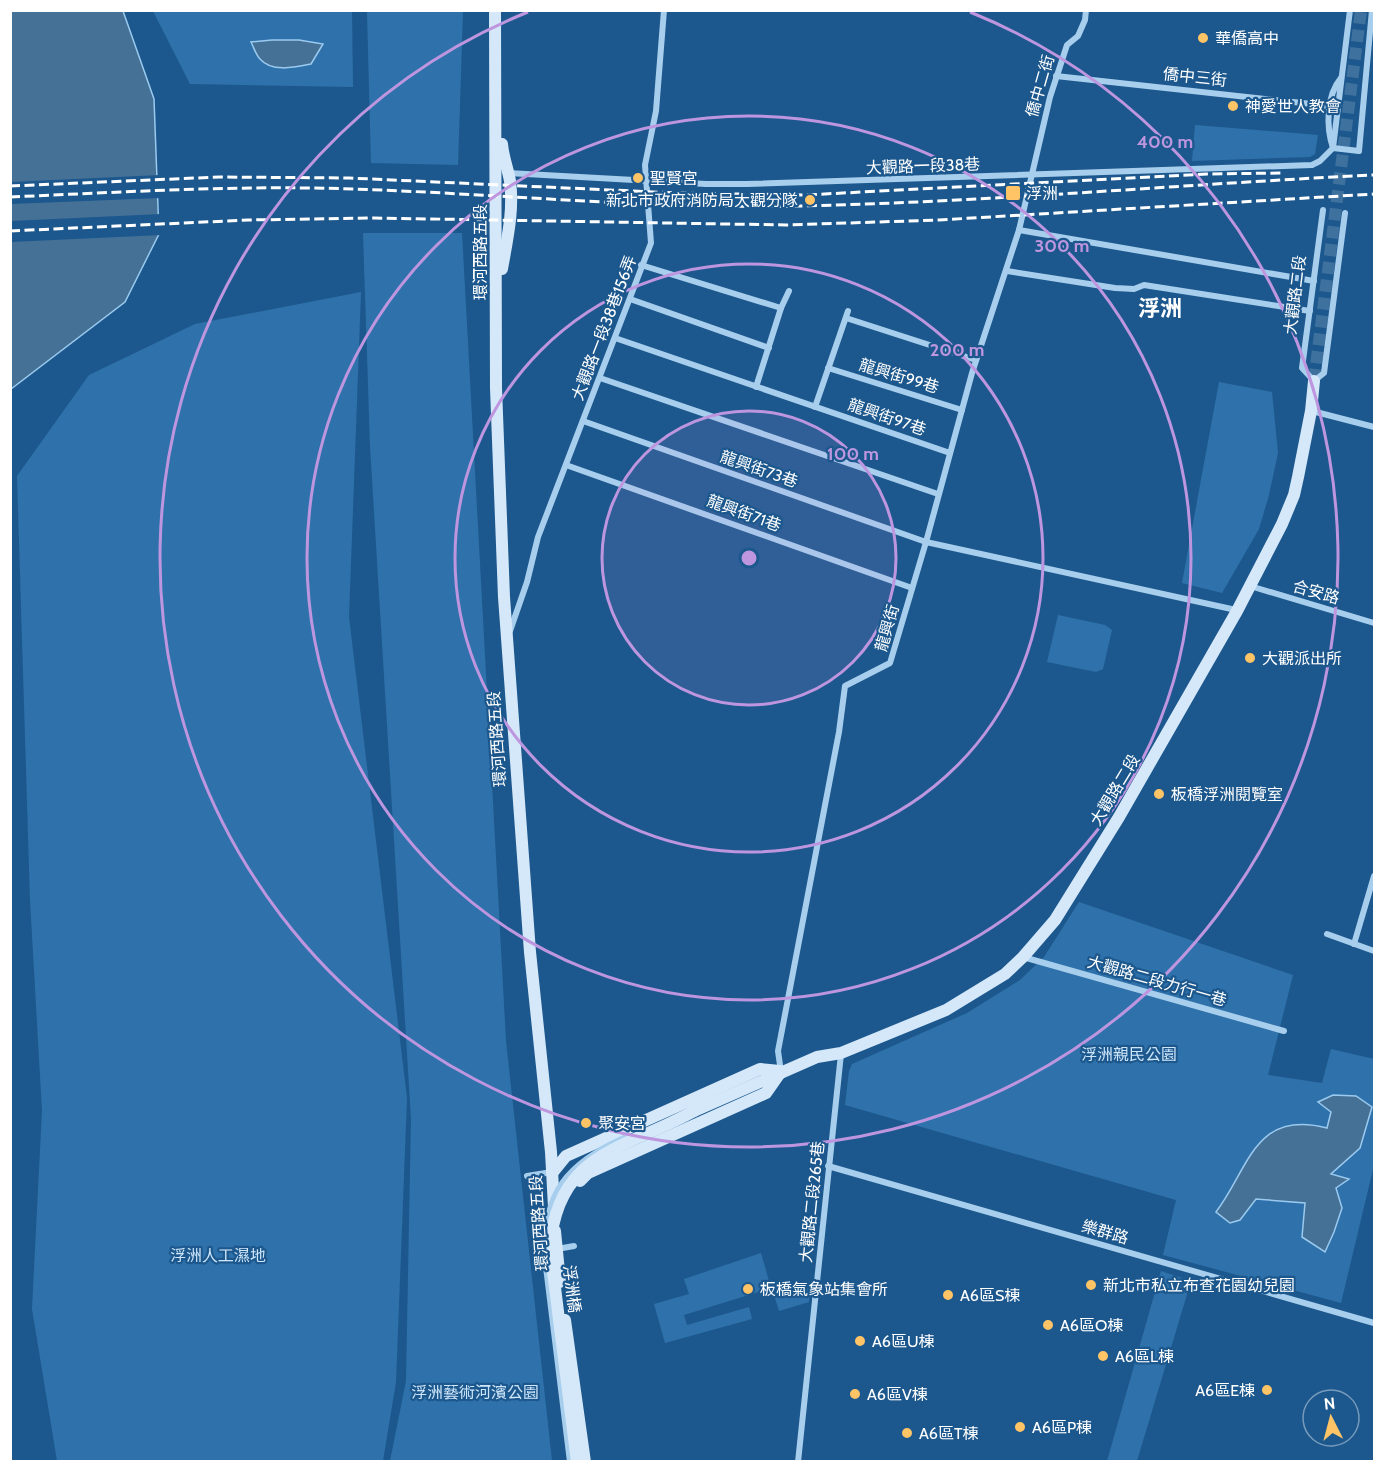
<svg xmlns="http://www.w3.org/2000/svg" width="1385" height="1472" font-family="Cabin,'Noto Sans TC',sans-serif">
<rect width="100%" height="100%" fill="#1c588d"/>
<!-- green -->
<g fill="#2f72ab">
<path d="M 153,11 L 352,11 L 353,87 L 190,84 Z"/>
<path d="M 367,11 L 463,11 L 458,165 L 371,163 Z"/>
<path d="M 1195,125 L 1318,135 L 1315,154 L 1310,157 L 1192,161 Z"/>
<path d="M 363,233 L 462,233 L 506,1041 L 552,1461 L 390,1461 L 406,1381 L 411,1119 L 370,446 Z"/>
<path d="M 361,292 L 349,617 L 407,1098 L 396,1382 L 383,1461 L 57,1461 L 32,1309 L 42,1111 L 30,900 L 17,476 L 89,375 L 195,324 Z"/>
<path d="M 1219,382 L 1272,392 L 1278,453 L 1269,495 L 1259,529 L 1222,593 L 1182,583 Z"/>
<path d="M 1058,615 L 1105,625 L 1112,630 L 1103,669 L 1096,672 L 1047,662 Z"/>
<path d="M 1079,902 L 1293,975 L 1268,1075 L 1322,1083 L 1331,1049 L 1374,1059 L 1374,1165 L 1341,1303 L 1163,1255 L 1176,1200 L 845,1105 L 849,1071 L 852,1064 L 967,1013 L 1020,980 L 1044,957 Z"/>
<path d="M 761,1253 L 771,1288 L 684,1315 L 687,1325 L 749,1307 L 752,1319 L 665,1343 L 654,1304 L 689,1294 L 684,1279 Z"/>
<path d="M 1161,1271 L 1191,1281 L 1137,1461 L 1107,1461 Z"/>
<path d="M 810,1288 L 809,1302 L 779,1311 L 775,1298 Z"/>
</g>
<!-- water -->
<g fill="#467197" stroke="#9bcaef" stroke-width="1.5">
<path d="M 11,11 L 123,11 L 154,99 L 159,234 L 125,302 L 11,389 Z"/>
<path d="M 272,40 L 299,40 L 323,44 L 311,64 C 296,67 272,73 260,59 C 256,55 254,48 251,42 Z"/>
<path d="M 1333,1095 L 1356,1096 L 1372,1107 L 1360,1148 L 1331,1174 L 1349,1179 L 1336,1188 L 1342,1208 L 1334,1232 L 1325,1252 L 1302,1237 L 1305,1203 L 1256,1199 L 1240,1220 L 1230,1223 L 1216,1212 C 1249,1169 1254,1109 1327,1128 L 1331,1112 L 1318,1102 Z"/>
</g>
<!-- pier -->
<g fill="#1c588d">
<path d="M 160,175 L 161,198 L 11,204 L 11,182 Z"/>
<path d="M 161,214 L 162,235 L 11,242 L 11,221 Z"/>
</g>
<g fill="none" stroke-linecap="round" stroke-linejoin="round">
<!-- secondary-tunnel -->
<path stroke="#3e719e" stroke-width="12" stroke-dasharray="12 6" stroke-linecap="butt" d="M 1314,381 L 1361,10"/>
<!-- street -->
<g stroke="#a8ceed" stroke-width="6">
<path d="M 1056,76 L 1330,106"/>
<path d="M 1333,148 L 1350,10"/>
<path d="M 1333,148 C 1326,127 1326,96 1341,78"/>
<path d="M 1359,151 L 1372,10"/>
<path d="M 508,173 L 706,184 L 747,184 L 1312,165 L 1320,161 L 1333,148"/>
<path d="M 1323,210 L 1302,368 L 1314,381 L 1324,373 L 1345,213"/>
<path d="M 1019,230 L 1314,281"/>
<path d="M 641,265 L 781,308"/>
<path d="M 1007,271 L 1115,288 L 1134,289 L 1144,285 L 1310,311"/>
<path d="M 630,299 L 769,348"/>
<path d="M 846,318 L 976,360"/>
<path d="M 615,338 L 950,453"/>
<path d="M 828,368 L 962,410"/>
<path d="M 600,378 L 938,494"/>
<path d="M 756,387 L 781,308 L 789,291"/>
<path d="M 815,407 L 848,311"/>
<path d="M 1312,411 L 1374,427"/>
<path d="M 583,421 L 926,542 L 1236,610"/>
<path d="M 566,465 L 912,588"/>
<path d="M 1250,586 L 1374,623"/>
<path d="M 510,631 L 527,582 L 538,537 L 651,243 L 645,165 L 656,111 L 664,10"/>
<path d="M 1327,934 L 1374,951"/>
<path d="M 1354,944 L 1374,876"/>
<path d="M 1023,957 L 1284,1031"/>
<path d="M 781,1072 L 778,1051 L 839,732 L 845,686 L 890,663 L 926,542 L 972,373 L 1019,230 L 1050,97 L 1067,45 L 1078,36 L 1085,20 L 1086,10"/>
<path d="M 828,1166 L 1374,1323"/>
<path d="M 527,1176 L 552,1172"/>
<path d="M 557,1249 L 574,1246"/>
<path d="M 798,1462 L 841,1054"/>
</g>
<!-- secondary -->
<g stroke="#d5e8fa" stroke-width="12">
<path d="M 495,10 L 496,388 L 504,597 L 530,952 L 551,1152 L 554,1207"/>
<path d="M 502,144 C 503,157 508,169 510,181 C 514,211 507,240 502,269"/>
<path d="M 694,1111 L 817,1057 L 841,1053 L 946,1010 L 1005,974 L 1023,957 L 1055,920 L 1119,817 L 1237,611 L 1282,524 L 1294,495 L 1298,477 L 1311,411 L 1314,381"/>
<path d="M 553,1172 L 566,1156 L 760,1069 L 780,1071"/>
<path d="M 580,1181 L 588,1173 L 766,1093 L 780,1073"/>
<path d="M 555,1231 L 560,1282"/>
<path d="M 565,1320 L 585,1462"/>
</g>
<!-- rail -->
<g stroke="#fff" stroke-width="3" stroke-dasharray="10 4.5" stroke-linecap="butt">
<path d="M 10,186 L 220,177 L 349,178 L 676,193 L 805,195 L 1207,174 L 1282,173"/>
<path d="M 10,197 C 125,192 239,185 353,189 C 502,194 650,209 799,206 C 991,202 1183,184 1374,175"/>
<path d="M 10,231 L 248,220 L 374,218 L 786,225 L 939,220 L 1374,194"/>
</g>
<!-- street-bridge -->
<g stroke="#a8ceed" stroke-width="6">
<path d="M 1333,148 L 1359,151"/>
<path d="M 570,1462 L 545,1259 C 542,1193 567,1163 626,1137"/>
</g>
<!-- secondary-bridge -->
<path stroke="#d5e8fa" stroke-width="12" d="M 577,1462 L 550,1248 C 557,1152 624,1150 694,1111"/>
</g>
<!-- distance rings -->
<circle cx="749" cy="558" r="147" fill="#bd96df" fill-opacity=".12"/>
<g fill="none" stroke="#bd96df" stroke-width="3">
<circle cx="749" cy="558" r="147"/>
<circle cx="749" cy="558" r="294"/>
<circle cx="749" cy="558" r="442"/>
<path d="M970 12A589 589 0 1 1 528 12"/>
</g>
<!-- markers -->
<g fill="#fec466" stroke="#1c588d" stroke-width="2">
<circle cx="1203" cy="38" r="6"/>
<circle cx="1233" cy="106" r="6"/>
<circle cx="638" cy="178" r="6"/>
<rect x="1005" y="185" width="16" height="16" rx="3"/>
<circle cx="810" cy="200" r="6"/>
<circle cx="1250" cy="658" r="6"/>
<circle cx="1159" cy="794" r="6"/>
<circle cx="586" cy="1123" r="6"/>
<circle cx="1091" cy="1285" r="6"/>
<circle cx="748" cy="1289" r="6"/>
<circle cx="948" cy="1295" r="6"/>
<circle cx="1048" cy="1325" r="6"/>
<circle cx="860" cy="1341" r="6"/>
<circle cx="1103" cy="1356" r="6"/>
<circle cx="1267" cy="1390" r="6"/>
<circle cx="855" cy="1394" r="6"/>
<circle cx="1020" cy="1427" r="6"/>
<circle cx="907" cy="1433" r="6"/>
</g>
<g text-anchor="middle" dominant-baseline="central" stroke-width="4.5" stroke-linejoin="round" paint-order="stroke">
<!-- poi labels -->
<g font-size="16" fill="#fff" stroke="#1c588d" text-anchor="start">
<text x="1215" y="38">華僑高中</text>
<text x="1245" y="106">神愛世人教會</text>
<text x="650" y="178">聖賢宮</text>
<text x="1026" y="193">浮洲</text>
<text x="798" y="200" text-anchor="end">新北市政府消防局大觀分隊</text>
<text x="1262" y="658">大觀派出所</text>
<text x="1171" y="794">板橋浮洲閱覽室</text>
<text x="598" y="1123">聚安宮</text>
<text x="1103" y="1285">新北市私立布查花園幼兒園</text>
<text x="760" y="1289">板橋氣象站集會所</text>
<text x="960" y="1295">A6區S棟</text>
<text x="1060" y="1325">A6區O棟</text>
<text x="872" y="1341">A6區U棟</text>
<text x="1115" y="1356">A6區L棟</text>
<text x="1255" y="1390" text-anchor="end">A6區E棟</text>
<text x="867" y="1394">A6區V棟</text>
<text x="1032" y="1427">A6區P棟</text>
<text x="919" y="1433">A6區T棟</text>
</g>
<!-- street labels -->
<g font-size="16" fill="#fff" stroke="#1c588d">
<text transform="translate(1195 77) rotate(6)">僑中三街</text>
<text transform="translate(1040 86) rotate(-74)">僑中二街</text>
<text transform="translate(923 166) rotate(-2)">大觀路一段38巷</text>
<text transform="translate(480 252) rotate(-90)">環河西路五段</text>
<text transform="translate(1295 295) rotate(-83)">大觀路二段</text>
<text transform="translate(604 328) rotate(-69)">大觀路一段38巷156弄</text>
<text transform="translate(899 376) rotate(17)">龍興街99巷</text>
<text transform="translate(887 417) rotate(19)">龍興街97巷</text>
<text transform="translate(759 469) rotate(19)">龍興街73巷</text>
<text transform="translate(744 513) rotate(20)">龍興街71巷</text>
<text transform="translate(1316 592) rotate(16)">合安路</text>
<text transform="translate(887 628) rotate(-74)">龍興街</text>
<text transform="translate(497 739) rotate(-94)">環河西路五段</text>
<text transform="translate(1115 790) rotate(-59)">大觀路二段</text>
<text transform="translate(1157 981) rotate(16)">大觀路二段力行一巷</text>
<text transform="translate(812 1202) rotate(-84)">大觀路二段265巷</text>
<text transform="translate(539 1223) rotate(-94)">環河西路五段</text>
<text transform="translate(1105 1232) rotate(16)">樂群路</text>
<text transform="translate(572 1289) rotate(83)">浮洲橋</text>
</g>
<!-- park labels -->
<g font-size="16" fill="#cee6fa" stroke="#1c588d">
<text x="1129" y="1054">浮洲親民公園</text>
<text x="218" y="1255">浮洲人工濕地</text>
<text x="475" y="1392">浮洲藝術河濱公園</text>
</g>
<!-- district labels -->
<g font-size="22" font-weight="bold" fill="#fff" stroke="#1c588d">
<text x="1160" y="308">浮洲</text>
</g>
</g>
<circle cx="749" cy="558" r="9" fill="#bd96df" stroke="#1c588d" stroke-width="3"/>
<g font-size="18" text-anchor="middle" font-weight="bold" fill="#bd96df" stroke="#1c588d" stroke-width="4.5" stroke-linejoin="round" paint-order="stroke">
<text x="1165" y="148">400 m</text>
<text x="1062" y="252">300 m</text>
<text x="957" y="356">200 m</text>
<text x="853" y="460">100 m</text>
</g>
<!-- border -->
<rect width="1385" height="1472" fill="none" stroke="#ffffff" stroke-width="24"/>
<!-- north arrow -->
<g transform="translate(1331 1418) rotate(354)"><circle r="28" fill="#1c588d" stroke="#779bbb" stroke-width="1.5"/>
<path d="M0-4.5L10 22L0 15L-10 22Z" fill="#fec466"/>
<text y="-9" font-size="16" font-weight="bold" text-anchor="middle" fill="#ffffff">N</text>
</g>
</svg>
